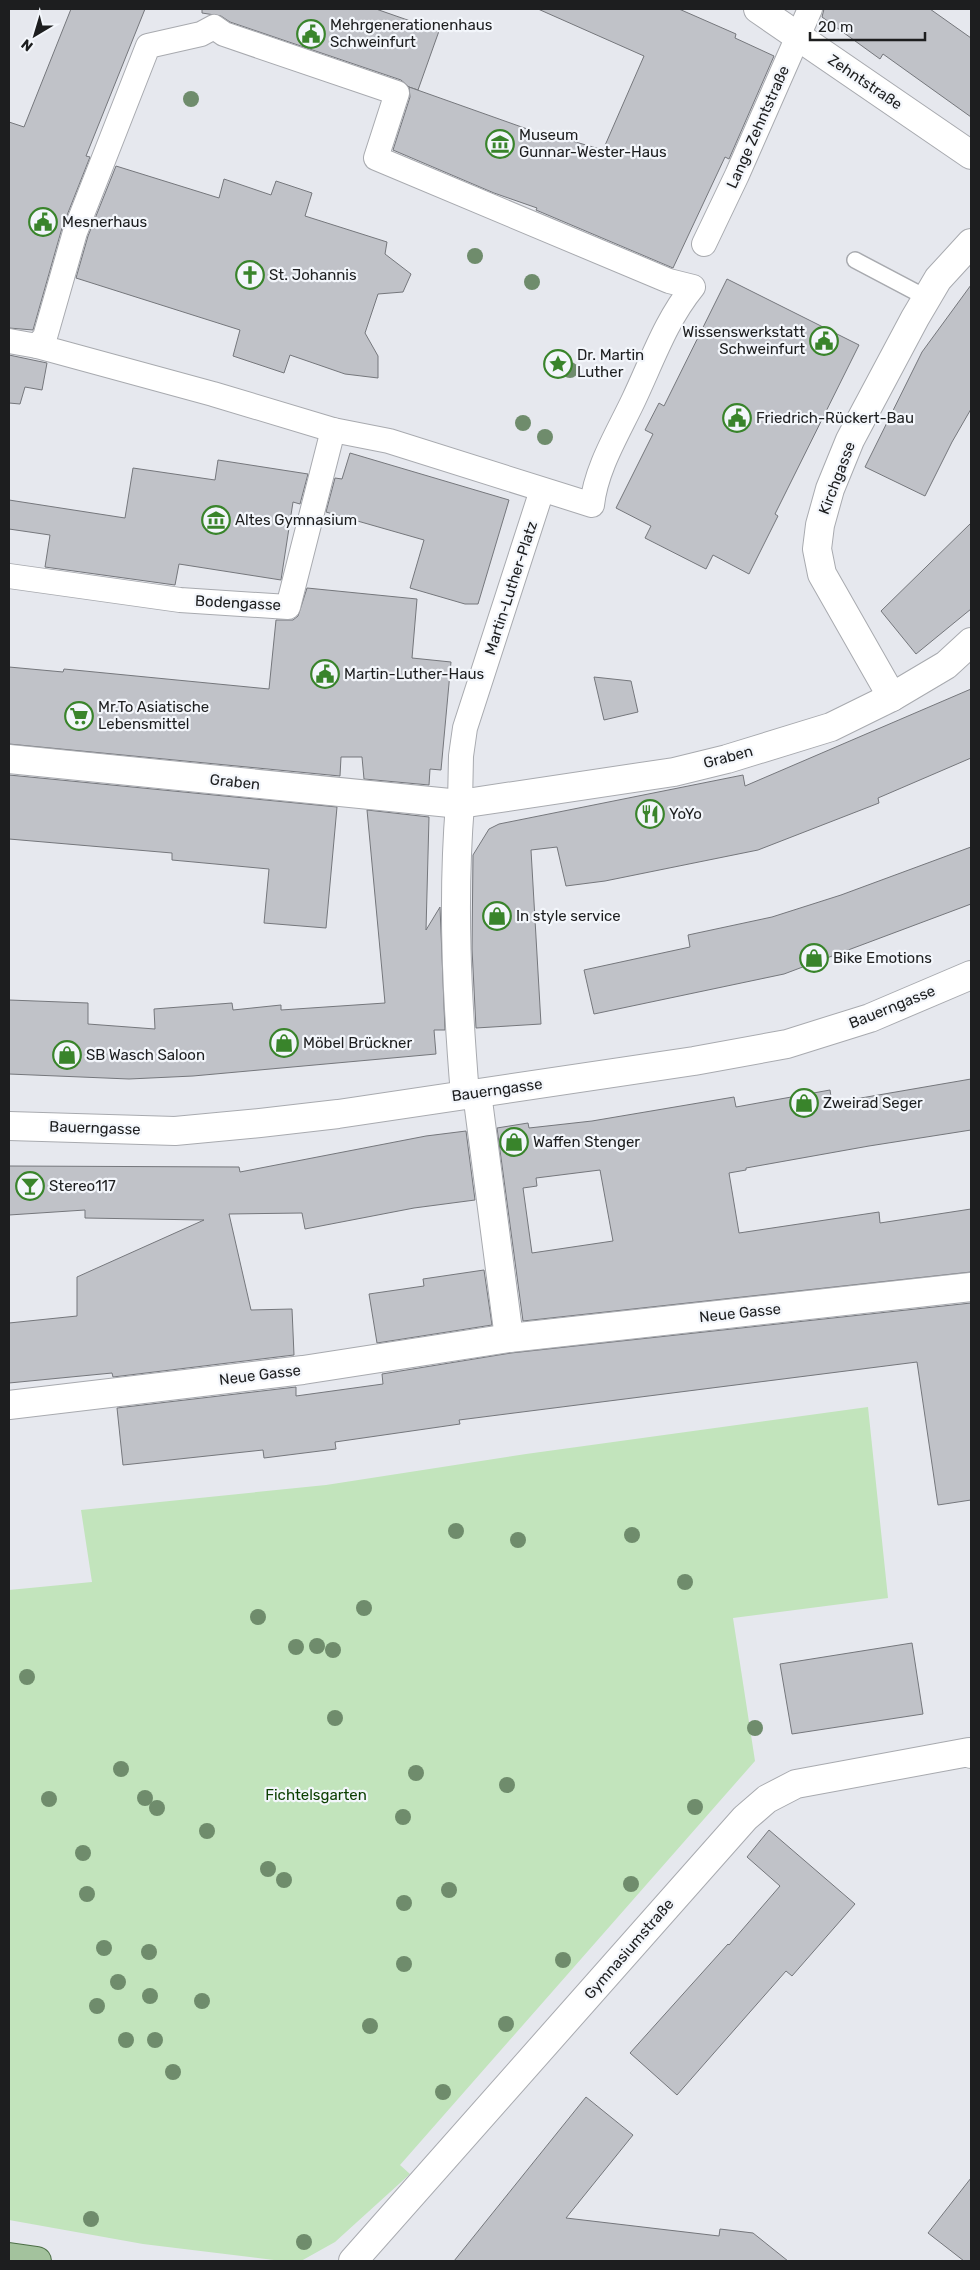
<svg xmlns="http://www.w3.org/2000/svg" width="980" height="2270" font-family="Rubik,sans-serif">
<rect width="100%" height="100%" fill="#e6e8ee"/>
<!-- green -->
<path fill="#c2e4bc" d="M 868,1407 L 888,1598 L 733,1618 L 755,1761 L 400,2165 L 410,2174 L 335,2242 L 301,2261 L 282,2261 L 143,2244 L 9,2220 L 9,1590 L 92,1582 L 81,1510 L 326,1485 L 526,1454 Z"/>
<!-- building -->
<g fill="#c0c2c8" stroke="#75777c" fill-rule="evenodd">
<path d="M 71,9 L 145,9 L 86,156 L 90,157 L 62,228 L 33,330 L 9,328 L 9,122 L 24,127 Z"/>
<path d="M 202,9 L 376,9 L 439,31 L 418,90 L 409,87 L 401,80 L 230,22 L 221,16 L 202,13 Z"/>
<path d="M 538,9 L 679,9 L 736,34 L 735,38 L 774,56 L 729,159 L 725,157 L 673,268 L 536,210 L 537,208 L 494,193 L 393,150 L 410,97 L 409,87 L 561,141 L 562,138 L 603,150 L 644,56 Z"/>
<path d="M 824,9 L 930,9 L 971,38 L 971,117 L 883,54 L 880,59 L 822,17 Z"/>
<path d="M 116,166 L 219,198 L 224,179 L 271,195 L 276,181 L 312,193 L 305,216 L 387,242 L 385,254 L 411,274 L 403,292 L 378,294 L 365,333 L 378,356 L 378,378 L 345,374 L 290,355 L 284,373 L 233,356 L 240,330 L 76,278 L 88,236 Z"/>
<path d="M 727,279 L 859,345 L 775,514 L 778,516 L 749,574 L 713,555 L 706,569 L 645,538 L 651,526 L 616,508 L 653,434 L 645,430 L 659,403 L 664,406 Z"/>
<path d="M 971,285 L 971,409 L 952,442 L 925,496 L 865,467 L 922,352 Z"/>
<path d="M 9,355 L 47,363 L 42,390 L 25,387 L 20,404 L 9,403 Z"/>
<path d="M 350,453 L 509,500 L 478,604 L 465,604 L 410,588 L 424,540 L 326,512 L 335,478 L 342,479 Z"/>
<path d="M 218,460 L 308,474 L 300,504 L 293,502 L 281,580 L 179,564 L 175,585 L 45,567 L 50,535 L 9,529 L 9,500 L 125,518 L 133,468 L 215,480 Z"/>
<path d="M 971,523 L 971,609 L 916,654 L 881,611 Z"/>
<path d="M 307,588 L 417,599 L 412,658 L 451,662 L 441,770 L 430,769 L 429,785 L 364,779 L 362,757 L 341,757 L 340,776 L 9,744 L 9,667 L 63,672 L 64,669 L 269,689 L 276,620 L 293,620 L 298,616 Z"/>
<path d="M 594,677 L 631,681 L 638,712 L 604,720 Z"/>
<path d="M 971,689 L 971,758 L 878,798 L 879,803 L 758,850 L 605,881 L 566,886 L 557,847 L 531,850 L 541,1024 L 476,1028 L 472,949 L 473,855 L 489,829 L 499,824 L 743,775 L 745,786 Z"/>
<path d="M 9,775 L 337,807 L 326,928 L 264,923 L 269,869 L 172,860 L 172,853 L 9,839 Z"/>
<path d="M 367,810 L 429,817 L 426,930 L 440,907 L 445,1030 L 434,1030 L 436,1054 L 193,1076 L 129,1079 L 9,1074 L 9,1000 L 88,1003 L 88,1024 L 155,1029 L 154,1009 L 232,1003 L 233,1010 L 281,1005 L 281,1010 L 385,1003 Z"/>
<path d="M 971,847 L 971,904 L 784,974 L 594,1014 L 584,970 L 690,947 L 688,935 L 772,917 L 841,895 Z"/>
<path d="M 971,1079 L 971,1130 L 869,1146 L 746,1168 L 746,1170 L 729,1173 L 739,1233 L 879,1212 L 880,1223 L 971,1209 L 971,1272 L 523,1321 L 497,1128 L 528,1123 L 529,1128 L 592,1121 L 734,1097 L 736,1107 L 830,1090 L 832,1103 ZM 600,1170 L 613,1241 L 532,1253 L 523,1188 L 537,1186 L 536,1178 Z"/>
<path d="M 466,1131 L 475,1200 L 414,1208 L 305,1229 L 302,1213 L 229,1214 L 251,1310 L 292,1309 L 294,1355 L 113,1377 L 112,1373 L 9,1383 L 9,1323 L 77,1316 L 77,1277 L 204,1220 L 85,1218 L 85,1210 L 9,1215 L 9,1166 L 239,1167 L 240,1172 L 426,1136 Z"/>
<path d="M 484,1270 L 492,1325 L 377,1343 L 369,1294 L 424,1286 L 423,1279 Z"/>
<path d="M 971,1303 L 971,1500 L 938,1505 L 917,1362 L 459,1420 L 460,1424 L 335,1442 L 336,1449 L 264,1458 L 263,1450 L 123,1465 L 117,1408 L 296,1387 L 296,1396 L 383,1384 L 382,1374 L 511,1353 Z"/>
<path d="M 912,1643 L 923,1714 L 792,1734 L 780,1664 Z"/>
<path d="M 769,1830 L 855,1904 L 792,1976 L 786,1971 L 677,2095 L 630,2053 L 728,1944 L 729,1945 L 780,1886 L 747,1857 Z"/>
<path d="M 586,2097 L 633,2135 L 566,2218 L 719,2236 L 720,2229 L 753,2233 L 788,2261 L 454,2261 Z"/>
<path d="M 971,2178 L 971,2261 L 964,2261 L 928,2233 Z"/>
</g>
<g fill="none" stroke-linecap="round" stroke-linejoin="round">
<defs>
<path id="service" d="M 855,260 L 927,298"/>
<g id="pedestrian">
<path d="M 214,27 L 224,34 L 397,93 L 376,158 L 669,281 L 693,287 C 666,320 652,361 634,399 C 618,433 596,468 592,505 L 389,441 L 333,430 L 213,394 L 37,346 L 45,337 L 75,232 L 148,46 L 201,34 Z"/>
<path d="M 704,244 L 737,175 L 810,9"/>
<path d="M 9,341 L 37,346"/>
<path d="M 9,576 L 180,600 L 288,607 L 333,430"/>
<path d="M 460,804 L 461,756 L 465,728 L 542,490"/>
</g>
<g id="minor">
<path d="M 758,9 L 971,155"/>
<path d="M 892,697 L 822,574 L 817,549 L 820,525 L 830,489 L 850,440 L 915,318 L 938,279 L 971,243"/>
<path d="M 9,759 L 460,804 L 674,772 L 727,759 L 831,727 L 892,697 L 946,665 L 971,642"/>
<path d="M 460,804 C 452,901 457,997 465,1095"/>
<path d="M 477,1093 L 509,1338"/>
<path d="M 9,1126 L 175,1131 L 260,1123 L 338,1114 L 694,1061 L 787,1044 L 870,1018 L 971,975"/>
<path d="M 9,1405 L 303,1370 L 509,1338 L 971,1287"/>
<path d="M 353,2261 L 745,1818 L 767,1799 L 796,1784 L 969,1752 L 971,1754"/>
</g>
<path id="primary" d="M 9,2257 L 37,2261"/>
</defs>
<!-- service casing -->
<use href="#service" stroke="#a8aaaf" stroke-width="18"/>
<!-- pedestrian casing -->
<use href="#pedestrian" stroke="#a8aaaf" stroke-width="26"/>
<!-- minor casing -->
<use href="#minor" stroke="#a8aaaf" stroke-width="30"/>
<!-- primary casing -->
<use href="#primary" stroke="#4c6f46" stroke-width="30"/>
<!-- service -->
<use href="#service" stroke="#fff" stroke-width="15"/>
<!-- pedestrian -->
<use href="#pedestrian" stroke="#fff" stroke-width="24"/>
<!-- minor -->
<use href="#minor" stroke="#fff" stroke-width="28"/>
<!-- primary -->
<use href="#primary" stroke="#a3c29d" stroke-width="28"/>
</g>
<!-- trees -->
<g fill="#6f8c6c">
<circle cx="191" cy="99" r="8"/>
<circle cx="475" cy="256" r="8"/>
<circle cx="532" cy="282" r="8"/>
<circle cx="570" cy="370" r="8"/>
<circle cx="523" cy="423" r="8"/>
<circle cx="545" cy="437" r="8"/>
<circle cx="456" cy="1531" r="8"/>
<circle cx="632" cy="1535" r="8"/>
<circle cx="518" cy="1540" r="8"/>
<circle cx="685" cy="1582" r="8"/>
<circle cx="364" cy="1608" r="8"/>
<circle cx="258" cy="1617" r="8"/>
<circle cx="317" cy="1646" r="8"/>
<circle cx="296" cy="1647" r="8"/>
<circle cx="333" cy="1650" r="8"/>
<circle cx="27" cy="1677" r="8"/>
<circle cx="335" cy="1718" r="8"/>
<circle cx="755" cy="1728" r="8"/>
<circle cx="121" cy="1769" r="8"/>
<circle cx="416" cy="1773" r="8"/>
<circle cx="507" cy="1785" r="8"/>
<circle cx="145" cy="1798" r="8"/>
<circle cx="49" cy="1799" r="8"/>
<circle cx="695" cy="1807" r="8"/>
<circle cx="157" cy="1808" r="8"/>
<circle cx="403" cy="1817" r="8"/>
<circle cx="207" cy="1831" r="8"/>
<circle cx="83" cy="1853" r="8"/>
<circle cx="268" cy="1869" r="8"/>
<circle cx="284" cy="1880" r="8"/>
<circle cx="631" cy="1884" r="8"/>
<circle cx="449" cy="1890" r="8"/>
<circle cx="87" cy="1894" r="8"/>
<circle cx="404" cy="1903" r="8"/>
<circle cx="104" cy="1948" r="8"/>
<circle cx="149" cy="1952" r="8"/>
<circle cx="563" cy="1960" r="8"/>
<circle cx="404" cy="1964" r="8"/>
<circle cx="118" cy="1982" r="8"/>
<circle cx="150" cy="1996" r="8"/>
<circle cx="202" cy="2001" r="8"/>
<circle cx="97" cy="2006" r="8"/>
<circle cx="506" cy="2024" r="8"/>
<circle cx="370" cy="2026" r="8"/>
<circle cx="126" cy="2040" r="8"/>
<circle cx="155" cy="2040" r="8"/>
<circle cx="173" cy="2072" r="8"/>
<circle cx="443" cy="2092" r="8"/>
<circle cx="91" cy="2219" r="8"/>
<circle cx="304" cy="2242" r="8"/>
</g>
<!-- icons -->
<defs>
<symbol id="civic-ring" viewBox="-11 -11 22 22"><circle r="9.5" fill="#f3f6fb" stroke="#39842b" stroke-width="1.5"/><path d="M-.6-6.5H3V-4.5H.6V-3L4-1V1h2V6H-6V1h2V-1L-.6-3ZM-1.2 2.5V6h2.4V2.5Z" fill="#39842b"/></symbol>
<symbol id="museum-ring" viewBox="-11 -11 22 22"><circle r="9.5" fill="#f3f6fb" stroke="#39842b" stroke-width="1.5"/><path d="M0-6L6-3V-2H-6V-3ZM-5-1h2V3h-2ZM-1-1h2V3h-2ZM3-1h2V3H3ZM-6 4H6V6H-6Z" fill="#39842b"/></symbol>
<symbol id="church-ring" viewBox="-11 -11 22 22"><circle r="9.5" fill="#f3f6fb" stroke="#39842b" stroke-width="1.5"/><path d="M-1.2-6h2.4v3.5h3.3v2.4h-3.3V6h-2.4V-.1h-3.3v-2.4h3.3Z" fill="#39842b"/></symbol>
<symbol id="sight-ring" viewBox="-11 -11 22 22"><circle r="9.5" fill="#f3f6fb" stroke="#39842b" stroke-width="1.5"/><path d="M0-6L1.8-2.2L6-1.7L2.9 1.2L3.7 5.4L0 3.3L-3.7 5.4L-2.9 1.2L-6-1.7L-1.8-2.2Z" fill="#39842b"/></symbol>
<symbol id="supermarket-ring" viewBox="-11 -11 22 22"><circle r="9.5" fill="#f3f6fb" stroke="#39842b" stroke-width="1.5"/><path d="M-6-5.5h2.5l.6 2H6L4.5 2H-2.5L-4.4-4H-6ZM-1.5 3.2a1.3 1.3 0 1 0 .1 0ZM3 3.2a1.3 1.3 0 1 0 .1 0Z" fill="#39842b"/></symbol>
<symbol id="restaurant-ring" viewBox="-11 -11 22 22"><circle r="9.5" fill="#f3f6fb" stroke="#39842b" stroke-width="1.5"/><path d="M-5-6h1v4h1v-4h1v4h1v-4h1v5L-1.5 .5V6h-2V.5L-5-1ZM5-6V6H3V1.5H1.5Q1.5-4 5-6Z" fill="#39842b"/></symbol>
<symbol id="shop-ring" viewBox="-11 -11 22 22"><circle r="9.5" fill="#f3f6fb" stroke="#39842b" stroke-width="1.5"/><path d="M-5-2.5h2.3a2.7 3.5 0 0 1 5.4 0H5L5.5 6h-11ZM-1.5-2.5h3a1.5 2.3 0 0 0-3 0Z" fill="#39842b"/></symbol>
<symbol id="bar-ring" viewBox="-11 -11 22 22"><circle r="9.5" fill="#f3f6fb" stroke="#39842b" stroke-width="1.5"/><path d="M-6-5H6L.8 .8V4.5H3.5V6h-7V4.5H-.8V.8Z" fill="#39842b"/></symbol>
</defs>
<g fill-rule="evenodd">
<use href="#civic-ring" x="295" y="18" width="32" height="32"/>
<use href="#museum-ring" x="484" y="128" width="32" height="32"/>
<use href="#civic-ring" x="27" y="206" width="32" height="32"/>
<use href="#church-ring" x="234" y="259" width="32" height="32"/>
<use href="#civic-ring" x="808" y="325" width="32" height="32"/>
<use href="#sight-ring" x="542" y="348" width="32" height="32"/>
<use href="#civic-ring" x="721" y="402" width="32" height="32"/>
<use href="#museum-ring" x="200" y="504" width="32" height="32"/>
<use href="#civic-ring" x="309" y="658" width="32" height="32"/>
<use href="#supermarket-ring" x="63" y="700" width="32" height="32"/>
<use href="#restaurant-ring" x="634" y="798" width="32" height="32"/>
<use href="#shop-ring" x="481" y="900" width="32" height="32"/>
<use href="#shop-ring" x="798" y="942" width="32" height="32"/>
<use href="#shop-ring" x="268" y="1027" width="32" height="32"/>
<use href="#shop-ring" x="51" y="1039" width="32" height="32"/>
<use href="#shop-ring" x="788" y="1087" width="32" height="32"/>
<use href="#shop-ring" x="498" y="1126" width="32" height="32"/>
<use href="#bar-ring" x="14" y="1170" width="32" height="32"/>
</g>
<g text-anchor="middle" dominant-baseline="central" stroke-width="4.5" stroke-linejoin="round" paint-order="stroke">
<!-- poi labels -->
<g font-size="15" fill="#1d1e1f" stroke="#f3f6fb" text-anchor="start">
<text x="330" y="25">Mehrgenerationenhaus<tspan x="330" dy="17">Schweinfurt</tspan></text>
<text x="519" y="135">Museum<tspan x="519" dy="17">Gunnar-Wester-Haus</tspan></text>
<text x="62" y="222">Mesnerhaus</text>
<text x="269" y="275">St. Johannis</text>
<text x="805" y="332" text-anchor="end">Wissenswerkstatt<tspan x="805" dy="17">Schweinfurt</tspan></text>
<text x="577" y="355">Dr. Martin<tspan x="577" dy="17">Luther</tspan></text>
<text x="756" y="418">Friedrich-Rückert-Bau</text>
<text x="235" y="520">Altes Gymnasium</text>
<text x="344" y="674">Martin-Luther-Haus</text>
<text x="98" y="707">Mr.To Asiatische<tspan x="98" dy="17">Lebensmittel</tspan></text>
<text x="669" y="814">YoYo</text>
<text x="516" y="916">In style service</text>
<text x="833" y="958">Bike Emotions</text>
<text x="303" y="1043">Möbel Brückner</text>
<text x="86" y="1055">SB Wasch Saloon</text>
<text x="823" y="1103">Zweirad Seger</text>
<text x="533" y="1142">Waffen Stenger</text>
<text x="49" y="1186">Stereo117</text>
</g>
<!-- street labels -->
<g font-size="15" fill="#1d1e1f" stroke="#f3f6fb">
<text transform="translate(865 82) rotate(34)">Zehntstraße</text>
<text transform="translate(758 127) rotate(-66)">Lange Zehntstraße</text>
<text transform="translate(837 478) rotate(-69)">Kirchgasse</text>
<text transform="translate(511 588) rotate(-72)">Martin-Luther-Platz</text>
<text transform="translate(238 603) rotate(3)">Bodengasse</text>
<text transform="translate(728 757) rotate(-15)">Graben</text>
<text transform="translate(235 782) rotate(6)">Graben</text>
<text transform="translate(892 1007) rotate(-22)">Bauerngasse</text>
<text transform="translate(497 1090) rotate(-8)">Bauerngasse</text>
<text transform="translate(95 1128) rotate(2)">Bauerngasse</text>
<text transform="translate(740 1313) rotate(-6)">Neue Gasse</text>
<text transform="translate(260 1375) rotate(-7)">Neue Gasse</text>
<text transform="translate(629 1949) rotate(-49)">Gymnasiumstraße</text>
</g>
<!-- park labels -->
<g font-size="15" fill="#0d4002" stroke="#f3f6fb">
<text x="316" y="1795">Fichtelsgarten</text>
</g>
</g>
<!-- border -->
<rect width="980" height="2270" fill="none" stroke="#1d1e1f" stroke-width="20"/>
<!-- north arrow -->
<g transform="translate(35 35) rotate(218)" stroke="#f3f6fb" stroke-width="4" paint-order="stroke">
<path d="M0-4L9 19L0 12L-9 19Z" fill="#1d1e1f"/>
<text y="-8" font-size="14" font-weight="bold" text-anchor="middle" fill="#1d1e1f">N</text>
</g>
<!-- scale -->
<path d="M810 32v8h115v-8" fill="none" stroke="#1d1e1f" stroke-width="2.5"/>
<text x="818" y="32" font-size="15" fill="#1d1e1f" stroke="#f3f6fb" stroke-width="4" paint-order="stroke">20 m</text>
</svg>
